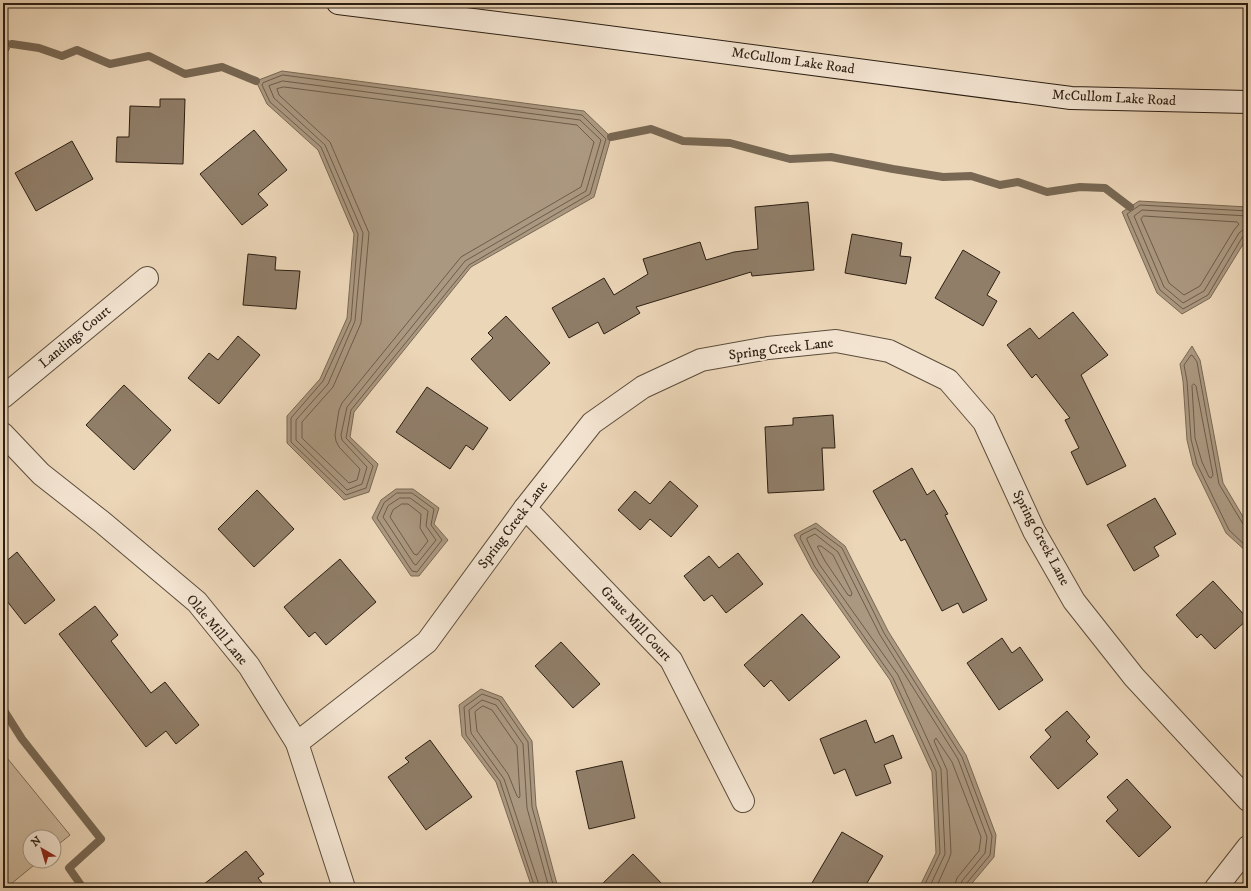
<svg xmlns="http://www.w3.org/2000/svg" width="1251" height="891" font-family="'IM FELL DW Pica',serif">
<rect width="100%" height="100%" fill="#ecd6b8"/>
<filter id="stains"><feTurbulence type="fractalNoise" baseFrequency=".005" numOctaves="4"/><feColorMatrix values="0 0 0 0 .2 0 0 0 0 .09 0 0 0 0 .02 0 0 0 .5 -.17"/></filter>
<radialGradient id="worn" r=".72"><stop offset=".6" stop-color="#630" stop-opacity="0"/><stop offset="1" stop-color="#630" stop-opacity=".3"/></radialGradient>
<!-- green -->
<path fill="#cbb79c" stroke="#7c6b58" d="M 3,753 L 70,835 L 54,848 L 54,837 L 30,837 L 30,861 L 39,861 L 6,888 L 3,888 Z"/>
<!-- water -->
<g fill="#ab9880" stroke="#786854">
<path d="M 3,35 L 12,44 L 3,60 Z"/>
<path d="M 282,71 L 584,111 L 611,137 L 594,197 L 471,267 L 354,412 L 350,437 L 378,464 L 369,492 L 344,500 L 287,443 L 287,416 L 320,379 L 347,318 L 354,234 L 318,150 L 267,104 L 256,81 Z"/>
<path d="M 1139,201 L 1248,207 L 1248,233 L 1245,241 L 1210,298 L 1182,314 L 1157,293 L 1122,212 Z"/>
<path d="M 1192,346 L 1200,360 L 1223,483 L 1248,525 L 1248,553 L 1226,533 L 1193,465 L 1187,440 L 1183,381 L 1180,364 Z"/>
<path d="M 396,489 L 413,489 L 439,508 L 434,524 L 448,540 L 419,576 L 411,576 L 372,518 L 381,500 Z"/>
<path d="M 816,523 L 845,546 L 888,631 L 966,755 L 996,835 L 994,857 L 968,888 L 919,888 L 936,853 L 932,772 L 890,680 L 812,569 L 794,535 Z"/>
<path d="M 481,689 L 502,697 L 532,741 L 536,806 L 558,888 L 532,888 L 496,782 L 462,736 L 459,705 Z"/>
</g>
<g fill="none" stroke-linecap="round" stroke-linejoin="round">
<!-- shore -->
<g stroke="#6c5c4a" stroke-width="1">
<path d="M 283,75 L 582,115 L 606,139 L 590,194 L 469,265 L 351,410 L 346,438 L 373,466 L 366,488 L 346,495 L 291,442 L 291,418 L 323,381 L 351,320 L 358,234 L 321,147 L 270,102 L 262,85 L 263,83 Z"/>
<path d="M 283,81 L 580,120 L 601,140 L 586,191 L 465,261 L 347,407 L 341,435 L 342,440 L 367,467 L 362,484 L 347,490 L 296,440 L 296,420 L 328,384 L 355,321 L 363,233 L 325,145 L 274,98 L 269,86 Z"/>
<path d="M 284,87 L 577,125 L 594,142 L 581,187 L 461,257 L 342,403 L 339,410 L 335,435 L 336,441 L 339,447 L 360,469 L 357,480 L 349,483 L 302,438 L 302,422 L 333,387 L 361,323 L 369,233 L 330,142 L 279,95 L 277,89 Z"/>
<path d="M 1248,211 L 1140,205 L 1127,214 L 1160,290 L 1183,309 L 1208,295 L 1243,236 L 1248,234"/>
<path d="M 1144,216 L 1237,222 L 1239,224 L 1234,230 L 1200,286 L 1184,295 L 1169,283 L 1141,219 Z"/>
<path d="M 1248,216 L 1142,210 L 1134,216 L 1164,287 L 1183,303 L 1204,291 L 1239,233 L 1243,230 L 1248,229"/>
<path d="M 1194,384 L 1196,386 L 1213,475 L 1211,478 L 1209,477 L 1202,462 L 1195,438 L 1192,386 Z"/>
<path d="M 397,493 L 412,493 L 434,509 L 431,525 L 442,540 L 417,572 L 412,571 L 377,518 L 384,503 Z"/>
<path d="M 400,498 L 410,498 L 428,511 L 426,526 L 436,540 L 416,565 L 414,564 L 383,517 L 388,506 Z"/>
<path d="M 402,504 L 408,504 L 421,514 L 420,528 L 428,541 L 417,555 L 414,554 L 390,517 L 393,510 Z"/>
<path d="M 1248,527 L 1243,524 L 1219,484 L 1197,362 L 1193,356 L 1191,355 L 1184,365 L 1187,381 L 1191,439 L 1197,464 L 1229,530 L 1248,548"/>
<path d="M 818,546 L 821,546 L 833,555 L 852,593 L 851,596 L 848,595 L 825,561 L 818,548 Z"/>
<path d="M 483,706 L 492,710 L 517,746 L 520,796 L 519,798 L 517,796 L 508,774 L 477,731 L 475,712 Z"/>
<path d="M 535,888 L 500,781 L 466,735 L 464,707 L 482,694 L 499,700 L 528,742 L 532,807 L 554,888"/>
<path d="M 540,888 L 504,779 L 471,733 L 469,710 L 482,700 L 496,705 L 523,744 L 527,808 L 549,888"/>
<path d="M 923,888 L 940,853 L 936,771 L 893,678 L 815,567 L 800,538 L 801,535 L 815,528 L 842,548 L 884,633 L 962,757 L 992,836 L 990,855 L 966,884 L 965,888"/>
<path d="M 929,888 L 945,854 L 941,769 L 898,675 L 819,564 L 807,540 L 807,538 L 815,534 L 838,552 L 880,635 L 958,759 L 987,837 L 985,853 L 962,881 L 960,888"/>
<path d="M 936,888 L 949,859 L 951,853 L 947,770 L 934,741 L 936,738 L 952,762 L 981,837 L 979,851 L 957,878 L 954,888"/>
</g>
<!-- stream -->
<g stroke="#786854" stroke-width="8">
<path d="M 12,44 L 39,48 L 62,56 L 77,50 L 110,64 L 149,56 L 185,74 L 222,67 L 256,81"/>
<path d="M 611,137 L 651,129 L 683,141 L 730,143 L 790,159 L 831,157 L 893,169 L 943,177 L 971,176 L 1000,185 L 1018,182 L 1047,192 L 1080,187 L 1105,188 L 1130,207"/>
<path d="M 3,709 L 22,739 L 101,839 L 69,868 L 83,888"/>
</g>
</g>
<!-- building -->
<g fill="#907e69" stroke="#2c1f13">
<path d="M 160,99 L 185,99 L 183,164 L 116,162 L 117,137 L 129,137 L 130,106 L 160,107 Z"/>
<path d="M 254,130 L 287,170 L 258,194 L 268,205 L 242,225 L 200,174 Z"/>
<path d="M 72,141 L 93,179 L 36,211 L 15,173 Z"/>
<path d="M 808,202 L 814,270 L 752,276 L 751,272 L 636,307 L 640,313 L 604,334 L 598,322 L 569,338 L 552,308 L 604,278 L 614,295 L 648,274 L 643,259 L 700,242 L 706,260 L 734,252 L 758,249 L 755,207 Z"/>
<path d="M 852,234 L 902,243 L 900,256 L 911,257 L 906,284 L 845,273 Z"/>
<path d="M 963,250 L 1000,272 L 987,295 L 997,301 L 983,326 L 935,298 Z"/>
<path d="M 248,254 L 276,257 L 275,270 L 300,271 L 296,309 L 243,305 Z"/>
<path d="M 1073,312 L 1108,355 L 1081,375 L 1126,466 L 1087,485 L 1071,452 L 1079,448 L 1065,420 L 1070,418 L 1036,374 L 1032,378 L 1007,345 L 1030,328 L 1039,339 Z"/>
<path d="M 506,316 L 550,363 L 510,401 L 471,359 L 493,338 L 488,333 Z"/>
<path d="M 238,336 L 260,355 L 219,404 L 188,378 L 209,353 L 218,360 Z"/>
<path d="M 124,385 L 171,430 L 134,470 L 86,425 Z"/>
<path d="M 427,387 L 488,428 L 473,450 L 466,445 L 450,469 L 396,432 Z"/>
<path d="M 833,415 L 835,448 L 822,448 L 824,490 L 768,493 L 765,427 L 793,425 L 793,418 Z"/>
<path d="M 912,468 L 927,495 L 934,490 L 948,514 L 945,515 L 987,600 L 963,613 L 958,603 L 942,611 L 905,539 L 901,541 L 873,491 Z"/>
<path d="M 670,481 L 698,506 L 671,537 L 650,519 L 640,530 L 618,510 L 635,491 L 650,504 Z"/>
<path d="M 257,490 L 294,529 L 254,567 L 218,529 Z"/>
<path d="M 1155,498 L 1176,534 L 1154,547 L 1159,556 L 1134,571 L 1107,525 Z"/>
<path d="M 17,552 L 55,600 L 25,624 L 3,596 L 3,564 Z"/>
<path d="M 738,553 L 763,584 L 726,613 L 712,595 L 704,601 L 684,576 L 709,556 L 719,568 Z"/>
<path d="M 340,559 L 376,602 L 326,645 L 315,632 L 309,637 L 284,607 Z"/>
<path d="M 1213,581 L 1248,619 L 1215,649 L 1201,634 L 1197,638 L 1176,615 Z"/>
<path d="M 95,606 L 118,635 L 111,641 L 151,693 L 165,682 L 199,725 L 176,744 L 166,731 L 146,747 L 59,634 Z"/>
<path d="M 802,614 L 840,657 L 789,701 L 771,680 L 764,687 L 744,665 Z"/>
<path d="M 1002,638 L 1012,653 L 1020,647 L 1043,680 L 999,710 L 967,663 Z"/>
<path d="M 561,642 L 600,684 L 573,708 L 535,666 Z"/>
<path d="M 1067,711 L 1090,737 L 1086,741 L 1098,754 L 1058,789 L 1030,757 L 1051,737 L 1045,730 Z"/>
<path d="M 866,720 L 875,743 L 893,735 L 902,758 L 884,765 L 891,783 L 856,796 L 845,769 L 834,774 L 820,739 Z"/>
<path d="M 430,740 L 472,797 L 426,830 L 388,777 L 409,762 L 405,758 Z"/>
<path d="M 622,761 L 635,818 L 589,829 L 576,771 Z"/>
<path d="M 1127,779 L 1171,827 L 1139,857 L 1106,821 L 1118,810 L 1107,797 Z"/>
<path d="M 842,832 L 883,856 L 864,888 L 809,888 Z"/>
<path d="M 246,851 L 264,874 L 258,878 L 266,888 L 199,888 Z"/>
<path d="M 633,854 L 666,888 L 598,888 Z"/>
</g>
<g fill="none" stroke-linecap="round" stroke-linejoin="round">
<defs>
<g id="street">
<path d="M 3,397 L 147,278"/>
<path d="M 3,434 L 41,474 L 102,522 L 197,602 L 249,666 L 297,743 L 344,888"/>
<path d="M 525,508 L 671,660 L 743,801"/>
<path d="M 297,743 L 427,642 L 525,508 L 592,423 L 643,387 L 701,360 L 768,348 L 836,341 L 889,351 L 948,380 L 984,422 L 1034,531 L 1074,601 L 1134,677 L 1248,800"/>
<path d="M 1216,888 L 1248,847"/>
</g>
<path id="secondary" d="M 338,3 L 562,31 L 1071,98 L 1248,102"/>
</defs>
<!-- street casing -->
<use href="#street" stroke="#5c4d3c" stroke-width="24"/>
<!-- secondary casing -->
<use href="#secondary" stroke="#2c1f13" stroke-width="24"/>
<!-- street -->
<use href="#street" stroke="#f3e4d1" stroke-width="22"/>
<!-- secondary -->
<use href="#secondary" stroke="#f3e4d1" stroke-width="22"/>
</g>
<g text-anchor="middle" dominant-baseline="central" stroke-width="3.5" stroke-linejoin="round" paint-order="stroke">
<!-- street labels -->
<g font-size="14" fill="#2c1f13" stroke="#f3e4d1">
<text transform="translate(793 61) rotate(8)">McCullom Lake Road</text>
<text transform="translate(1114 98) rotate(3)">McCullom Lake Road</text>
<text transform="translate(75 337) rotate(-40)">Landings Court</text>
<text transform="translate(781 349) rotate(-7)">Spring Creek Lane</text>
<text transform="translate(513 525) rotate(-53)">Spring Creek Lane</text>
<text transform="translate(1041 538) rotate(62)">Spring Creek Lane</text>
<text transform="translate(636 624) rotate(47)">Graue Mill Court</text>
<text transform="translate(217 630) rotate(50)">Olde Mill Lane</text>
</g>
</g>
<!-- margin -->
<rect width="1251" height="891" fill="none" stroke="#ecd6b8" stroke-width="16"/>
<rect x="4" y="4" width="1243" height="883" fill="none" stroke="#2c1f13" stroke-width="2"/>
<rect x="8" y="8" width="1235" height="875" fill="none" stroke="#2c1f13"/>
<!-- north arrow -->
<g transform="translate(42 849) rotate(322)"><circle r="19" fill="#f3e4d1" stroke="#a39585"/>
<path d="M0-3L7 15L0 10L-7 15Z" fill="#8f2418"/>
<text y="-6" font-size="11" font-weight="bold" text-anchor="middle" fill="#2c1f13">N</text>
</g>
<rect width="100%" height="100%" filter="url(#stains)"/>
<rect width="100%" height="100%" fill="url(#worn)"/>
</svg>
